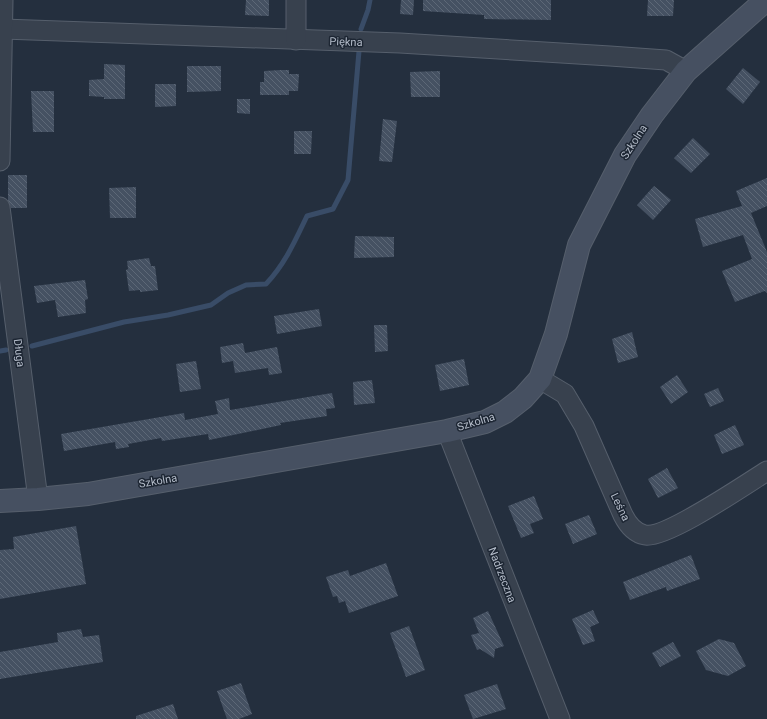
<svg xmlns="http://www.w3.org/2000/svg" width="767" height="719" font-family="Roboto,sans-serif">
<defs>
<pattern id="building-back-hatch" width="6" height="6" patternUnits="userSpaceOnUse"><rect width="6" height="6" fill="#455162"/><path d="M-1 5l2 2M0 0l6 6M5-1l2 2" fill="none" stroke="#5d6877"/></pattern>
</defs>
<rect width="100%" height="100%" fill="#242f3e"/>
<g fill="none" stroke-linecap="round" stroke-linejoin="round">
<!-- stream -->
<g stroke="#394c67" stroke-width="5">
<path d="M 361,29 L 368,10 L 370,0"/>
<path d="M 32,346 L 124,322 L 168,315 L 211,305 L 228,293 L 246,285 L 266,284 C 285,264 295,241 307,216 L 333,209 L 348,180 L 359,51"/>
<path d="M 0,351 L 6,350"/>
</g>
</g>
<!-- building -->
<g fill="url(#building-back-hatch)">
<path d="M 246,0 L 269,0 L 269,16 L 245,15 Z"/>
<path d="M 401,0 L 414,0 L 413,15 L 400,14 Z"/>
<path d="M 423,0 L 551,0 L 551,20 L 484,19 L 484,15 L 423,11 Z"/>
<path d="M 648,0 L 674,0 L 673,16 L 647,16 Z"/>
<path d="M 104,64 L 125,65 L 125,99 L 104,99 L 104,97 L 89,96 L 89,80 L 104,79 Z"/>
<path d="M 187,66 L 221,66 L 221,91 L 187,92 Z"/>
<path d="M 743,68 L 760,82 L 743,104 L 726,89 Z"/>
<path d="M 281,70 L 289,70 L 289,74 L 299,74 L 298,91 L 289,91 L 289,95 L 260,95 L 260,82 L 264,82 L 264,71 Z"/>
<path d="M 440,71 L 440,97 L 411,97 L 410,72 Z"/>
<path d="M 155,84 L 176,84 L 176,106 L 155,107 Z"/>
<path d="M 31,91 L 54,91 L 54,132 L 33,132 Z"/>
<path d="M 237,99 L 250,99 L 250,114 L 237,113 Z"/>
<path d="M 383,119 L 397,121 L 392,162 L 379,161 Z"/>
<path d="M 294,131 L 312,131 L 311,154 L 294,154 Z"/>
<path d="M 693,138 L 710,154 L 691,173 L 674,158 Z"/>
<path d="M 8,175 L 27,175 L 27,208 L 11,208 L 8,200 Z"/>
<path d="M 767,178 L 767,206 L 751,213 L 767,252 L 767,293 L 765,291 L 735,302 L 722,271 L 752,259 L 743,235 L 703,247 L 695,219 L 742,206 L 736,191 Z"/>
<path d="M 654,186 L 671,200 L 653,220 L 637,205 Z"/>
<path d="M 136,187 L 136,218 L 110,218 L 109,188 Z"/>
<path d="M 355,236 L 394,237 L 394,257 L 354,258 Z"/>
<path d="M 149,258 L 151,266 L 155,266 L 158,290 L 140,292 L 140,290 L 129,291 L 126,270 L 128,269 L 127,261 Z"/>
<path d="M 85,280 L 88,299 L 85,300 L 86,313 L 58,317 L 55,300 L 37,303 L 34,286 Z"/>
<path d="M 319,309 L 322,326 L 277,334 L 274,316 Z"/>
<path d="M 374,325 L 387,325 L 388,351 L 375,352 Z"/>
<path d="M 632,332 L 638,357 L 618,363 L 612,339 Z"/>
<path d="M 243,343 L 245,353 L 277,347 L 282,373 L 269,375 L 268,368 L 235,373 L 233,361 L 222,363 L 220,347 Z"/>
<path d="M 464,359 L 469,385 L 440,391 L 435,365 Z"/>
<path d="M 196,361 L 201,389 L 180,392 L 176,364 Z"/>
<path d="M 677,375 L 688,392 L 671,404 L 660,387 Z"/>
<path d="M 372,380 L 375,403 L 354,405 L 353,382 Z"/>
<path d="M 718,388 L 724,401 L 710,407 L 704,394 Z"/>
<path d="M 332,393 L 335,408 L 326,409 L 327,416 L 280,423 L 281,425 L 209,440 L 208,434 L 162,441 L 161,438 L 128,444 L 129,447 L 116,449 L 115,442 L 64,451 L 61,434 L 184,413 L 185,420 L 218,414 L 215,401 L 229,398 L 230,410 Z"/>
<path d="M 735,425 L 744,445 L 722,454 L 714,435 Z"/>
<path d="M 667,468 L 678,488 L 658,498 L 648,479 Z"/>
<path d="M 534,496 L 543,519 L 530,524 L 534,533 L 521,538 L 508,506 Z"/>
<path d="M 589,515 L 597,534 L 573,544 L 565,524 Z"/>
<path d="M 76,526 L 86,584 L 0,599 L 0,550 L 14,549 L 13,537 Z"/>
<path d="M 691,555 L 700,579 L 667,591 L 666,587 L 630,600 L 623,582 Z"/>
<path d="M 386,563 L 398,596 L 349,613 L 345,601 L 339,603 L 337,596 L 333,597 L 326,577 L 348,570 L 350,576 Z"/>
<path d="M 593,610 L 599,623 L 590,627 L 595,641 L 583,645 L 572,619 Z"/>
<path d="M 488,611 L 504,646 L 495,649 L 494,658 L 480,649 L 477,650 L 471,635 L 479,633 L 473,618 Z"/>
<path d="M 409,626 L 425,670 L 406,677 L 390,633 Z"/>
<path d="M 81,629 L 83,637 L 99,635 L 103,662 L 0,679 L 0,652 L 58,642 L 57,633 Z"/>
<path d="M 719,639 L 734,643 L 746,666 L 728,676 L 706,670 L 696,651 Z"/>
<path d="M 673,642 L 681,656 L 660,667 L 652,653 Z"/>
<path d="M 241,683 L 252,714 L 239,719 L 227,719 L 217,691 Z"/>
<path d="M 497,684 L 506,709 L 473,719 L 464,695 Z"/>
<path d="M 173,704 L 178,719 L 136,719 L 136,716 Z"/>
</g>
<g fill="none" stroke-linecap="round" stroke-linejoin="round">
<defs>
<g id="street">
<path d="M 3,29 L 400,43 L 610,56 L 666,60 L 686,71"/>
<path d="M 296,40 L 296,0"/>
<path d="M 0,161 L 3,0"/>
<path d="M 0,207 L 38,499"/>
<path d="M 540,379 L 565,394 L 584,426 L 623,515 C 628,525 634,533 645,535 C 666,539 746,484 767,471"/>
<path d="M 447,431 L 560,719"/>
</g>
<path id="secondary" d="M 0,501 L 38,499 L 88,494 L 447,431 L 485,422 L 505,412 L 523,398 L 540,379 L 556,334 L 579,245 L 625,155 L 652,115 L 686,71 L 766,0"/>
</defs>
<!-- street casing -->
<use href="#street" stroke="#565f6c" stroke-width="21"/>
<!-- secondary casing -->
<use href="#secondary" stroke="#565f6c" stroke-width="24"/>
<!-- street -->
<use href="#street" stroke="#38414e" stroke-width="19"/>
<!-- secondary -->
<use href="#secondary" stroke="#465061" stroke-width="22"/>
</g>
<g text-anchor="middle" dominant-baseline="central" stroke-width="3" stroke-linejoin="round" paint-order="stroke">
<!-- street labels -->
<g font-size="11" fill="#b4bcc9" stroke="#1d2633">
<text transform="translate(346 42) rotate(2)">Piękna</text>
<text transform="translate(634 142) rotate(-57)">Szkolna</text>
<text transform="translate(19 353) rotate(83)">Długa</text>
<text transform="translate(476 422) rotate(-17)">Szkolna</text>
<text transform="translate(158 481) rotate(-10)">Szkolna</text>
<text transform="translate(620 507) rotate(64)">Leśna</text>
<text transform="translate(502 575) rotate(69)">Nadrzeczna</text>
</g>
</g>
</svg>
